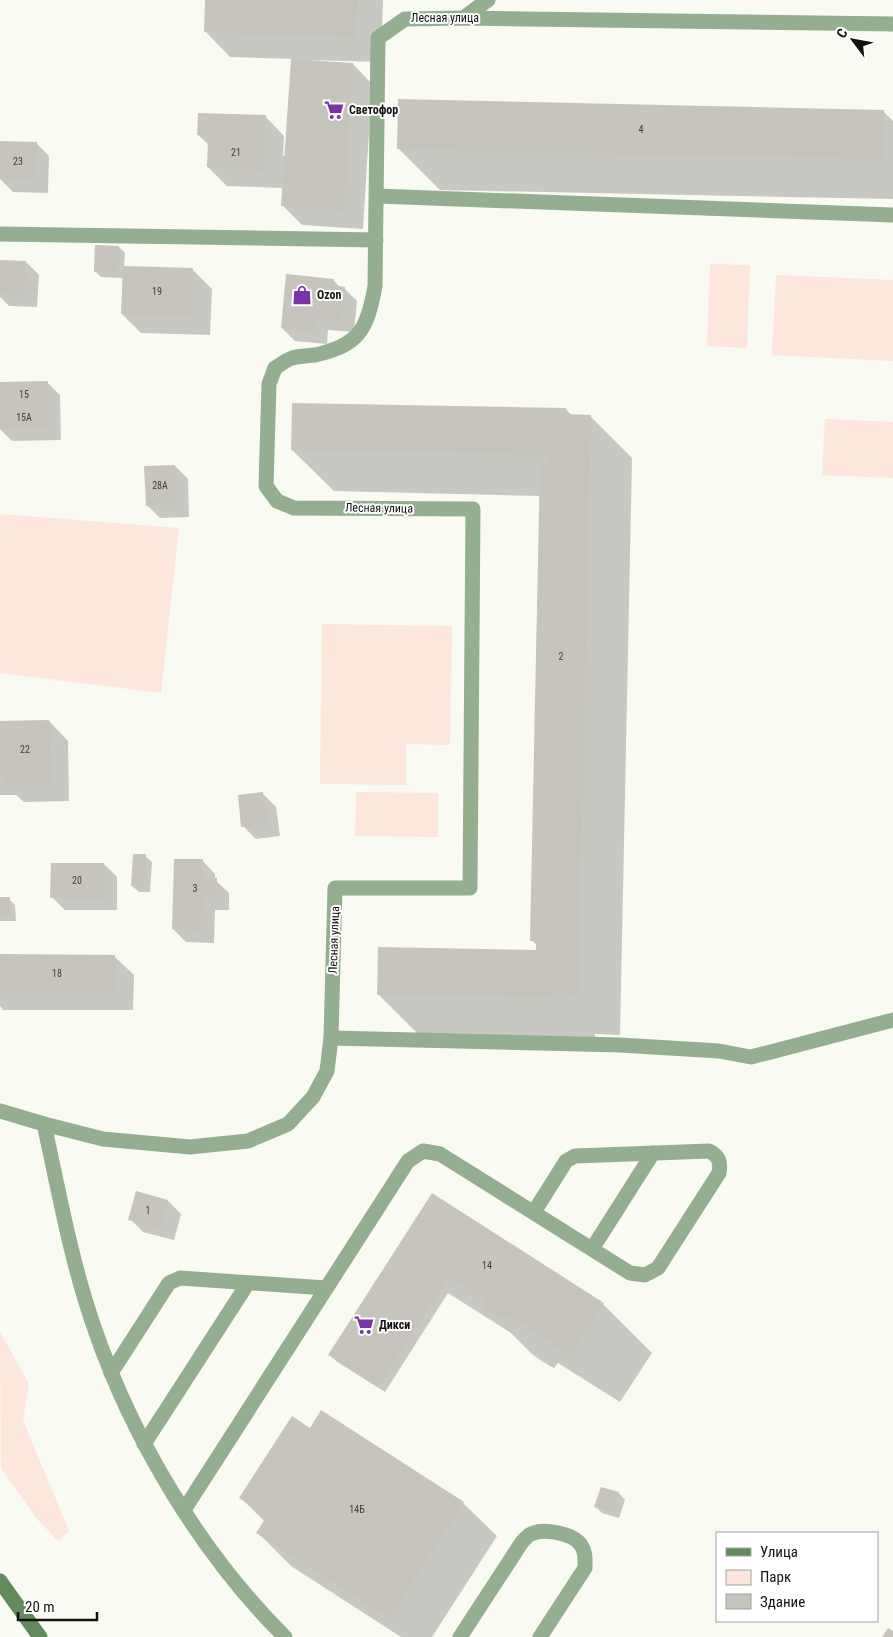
<svg xmlns="http://www.w3.org/2000/svg" width="893" height="1637" font-family="'Roboto Condensed',sans-serif">
<rect width="100%" height="100%" fill="#f9faf2"/>
<!-- green -->
<g fill="#fde6db">
<path d="M 710,264 L 750,265 L 747,348 L 707,346 Z"/>
<path d="M 776,275 L 893,280 L 893,361 L 772,355 Z"/>
<path d="M 825,419 L 893,422 L 893,478 L 822,475 Z"/>
<path d="M 0,514 L 179,528 L 161,693 L 0,673 Z"/>
<path d="M 322,624 L 452,626 L 450,745 L 406,744 L 406,785 L 320,784 Z"/>
<path d="M 356,792 L 438,793 L 438,837 L 355,836 Z"/>
<path d="M 0,1332 L 29,1384 L 23,1420 L 69,1531 L 58,1541 L 37,1519 L 1,1468 Z"/>
</g>
<!-- shadow -->
<g fill="#0003">
<path d="M 207,0 L 383,0 L 381,62 L 312,60 L 312,62 L 353,64 L 372,84 L 363,229 L 302,225 L 283,206 L 284,188 L 227,186 L 208,167 L 209,145 L 198,135 L 265,116 L 284,136 L 283,156 L 286,156 L 292,59 L 230,57 L 206,32 Z"/>
<path d="M 883,111 L 893,121 L 893,199 L 440,190 L 398,148 Z"/>
<path d="M 36,143 L 49,156 L 48,193 L 13,192 L 0,179 Z"/>
<path d="M 119,247 L 125,253 L 124,267 L 193,270 L 212,289 L 210,335 L 141,333 L 122,314 L 123,278 L 101,277 L 95,271 Z"/>
<path d="M 0,261 L 26,262 L 39,275 L 37,307 L 9,306 L 0,297 Z"/>
<path d="M 333,280 L 340,287 L 344,288 L 357,301 L 354,332 L 328,330 L 327,344 L 295,341 L 282,328 Z"/>
<path d="M 47,382 L 60,395 L 61,440 L 12,441 L 0,429 L 0,383 Z"/>
<path d="M 566,409 L 572,416 L 590,416 L 632,458 L 620,1035 L 595,1034 L 595,1040 L 420,1036 L 378,994 L 538,952 L 538,946 L 531,940 L 541,496 L 334,491 L 292,450 Z"/>
<path d="M 175,466 L 188,479 L 189,517 L 160,518 L 147,505 Z"/>
<path d="M 49,721 L 68,741 L 69,801 L 24,802 L 16,795 L 0,795 L 0,723 Z"/>
<path d="M 263,794 L 276,807 L 280,836 L 256,839 L 243,826 Z"/>
<path d="M 145,856 L 152,862 L 150,892 L 139,892 L 132,886 Z"/>
<path d="M 202,860 L 215,874 L 215,880 L 229,893 L 229,910 L 215,910 L 214,943 L 186,942 L 173,929 Z"/>
<path d="M 104,864 L 117,877 L 117,910 L 65,910 L 52,897 Z"/>
<path d="M 0,899 L 9,899 L 15,905 L 16,921 L 0,921 Z"/>
<path d="M 0,955 L 114,956 L 134,975 L 133,1010 L 3,1010 L 0,1006 Z"/>
<path d="M 137,1193 L 168,1201 L 181,1214 L 174,1240 L 143,1232 L 130,1219 Z"/>
<path d="M 432,1195 L 603,1304 L 652,1353 L 620,1402 L 558,1363 L 554,1368 L 548,1365 L 533,1355 L 511,1333 L 448,1293 L 385,1392 L 336,1361 L 330,1354 Z"/>
<path d="M 310,1429 L 463,1503 L 497,1536 L 432,1637 L 401,1637 L 291,1566 L 258,1533 L 265,1522 L 241,1498 Z"/>
<path d="M 619,1493 L 625,1500 L 619,1518 L 602,1513 L 596,1507 Z"/>
</g>
<!-- building -->
<g fill="#c7c3bd">
<path d="M 205,0 L 358,0 L 356,38 L 204,32 Z"/>
<path d="M 291,59 L 353,63 L 344,210 L 281,206 Z"/>
<path d="M 398,99 L 884,110 L 883,159 L 397,149 Z"/>
<path d="M 198,113 L 266,115 L 263,170 L 207,167 L 208,136 L 197,135 Z"/>
<path d="M 0,141 L 37,142 L 36,180 L 0,179 Z"/>
<path d="M 95,245 L 119,246 L 118,272 L 94,272 Z"/>
<path d="M 0,260 L 26,261 L 25,295 L 0,294 Z"/>
<path d="M 123,266 L 193,268 L 192,317 L 121,314 Z"/>
<path d="M 286,274 L 334,279 L 333,285 L 345,287 L 341,320 L 315,318 L 314,331 L 281,328 Z"/>
<path d="M 48,381 L 48,427 L 0,428 L 0,382 Z"/>
<path d="M 292,403 L 566,408 L 566,414 L 591,415 L 578,994 L 553,993 L 554,998 L 377,995 L 378,947 L 536,950 L 536,941 L 530,941 L 540,465 L 547,466 L 547,455 L 291,450 Z"/>
<path d="M 175,465 L 177,504 L 146,506 L 144,466 Z"/>
<path d="M 49,720 L 51,783 L 3,784 L 3,776 L 0,776 L 0,721 Z"/>
<path d="M 263,792 L 267,824 L 241,827 L 238,795 Z"/>
<path d="M 133,854 L 146,854 L 144,887 L 131,886 Z"/>
<path d="M 174,859 L 203,859 L 203,878 L 217,878 L 217,897 L 202,897 L 201,930 L 172,929 Z"/>
<path d="M 51,863 L 104,863 L 104,898 L 50,898 Z"/>
<rect x="0" y="897" width="10" height="18"/>
<path d="M 0,954 L 115,955 L 115,991 L 0,991 Z"/>
<path d="M 136,1191 L 168,1200 L 161,1228 L 128,1220 Z"/>
<path d="M 432,1193 L 604,1303 L 570,1355 L 509,1315 L 505,1321 L 498,1316 L 483,1307 L 487,1301 L 449,1277 L 378,1387 L 328,1355 Z"/>
<path d="M 321,1410 L 464,1502 L 389,1618 L 256,1533 L 267,1516 L 239,1498 L 292,1416 L 310,1428 Z"/>
<path d="M 601,1487 L 619,1492 L 613,1513 L 594,1507 Z"/>
<path d="M 888,1628 L 893,1631 L 893,1637 L 882,1637 Z"/>
</g>
<g fill="none" stroke-linecap="round" stroke-linejoin="round">
<!-- service -->
<g stroke="#94af90" stroke-width="15">
<path d="M 463,18 L 488,0"/>
<path d="M 377,196 L 893,215"/>
<path d="M 331,1038 L 620,1045 L 719,1051 L 751,1057 L 893,1020"/>
<path d="M 44,1124 C 59,1192 71,1261 94,1327 C 132,1438 201,1554 285,1637"/>
<path d="M 592,1249 L 653,1153"/>
<path d="M 111,1373 L 169,1283 L 180,1278 L 326,1288"/>
<path d="M 144,1444 L 248,1283"/>
<path d="M 184,1510 L 408,1161 L 423,1151 L 440,1154 L 630,1273 L 645,1275 L 658,1268 L 719,1173 C 721,1162 719,1156 709,1151 L 575,1156 L 566,1161 L 534,1212"/>
<path d="M 460,1637 L 522,1542 C 524,1540 528,1535 531,1534 C 543,1528 573,1533 581,1545 C 586,1552 585,1560 585,1568 L 540,1637"/>
</g>
<!-- minor -->
<g stroke="#94af90" stroke-width="15">
<path d="M 0,234 L 376,240"/>
<path d="M 0,1111 L 44,1124 L 103,1139 L 190,1147 L 248,1141 L 288,1124 L 313,1097 L 327,1071 L 331,1038 L 335,888 L 470,888 L 473,509 L 294,508 L 277,501 L 266,486 L 269,384 L 275,368 C 280,365 286,360 292,358 C 299,356 307,356 315,355 C 360,345 367,329 375,286 L 378,38 L 405,19 L 463,18 L 893,24"/>
</g>
<!-- secondary -->
<path stroke="#628a5d" stroke-width="15" d="M 0,1581 L 40,1637"/>
</g>
<!-- icons -->
<defs>
<symbol id="supermarket-bare" viewBox="-9 -9 18 18"><path d="M-6-5.5h2.5l.6 2H6L4.5 2H-2.5L-4.4-4H-6ZM-1.5 3.2a1.3 1.3 0 1 0 .1 0ZM3 3.2a1.3 1.3 0 1 0 .1 0Z" fill="#7933a6" stroke="#fff" stroke-width="2.5" paint-order="stroke"/></symbol>
<symbol id="shop-bare" viewBox="-9 -9 18 18"><path d="M-5-2.5h2.3a2.7 3.5 0 0 1 5.4 0H5L5.5 6h-11ZM-1.5-2.5h3a1.5 2.3 0 0 0-3 0Z" fill="#7933a6" stroke="#fff" stroke-width="2.5" paint-order="stroke"/></symbol>
</defs>
<g fill-rule="evenodd">
<use href="#supermarket-bare" x="320" y="96" width="28" height="28"/>
<use href="#shop-bare" x="288" y="281" width="28" height="28"/>
<use href="#supermarket-bare" x="350" y="1311" width="28" height="28"/>
</g>
<g text-anchor="middle" dominant-baseline="central" stroke-width="4" stroke-linejoin="round" paint-order="stroke">
<!-- number labels -->
<g font-size="10" fill="#3f3f3b">
<text x="641" y="129">4</text>
<text x="236" y="152">21</text>
<text x="18" y="161">23</text>
<text x="157" y="291">19</text>
<text x="24" y="394">15</text>
<text x="24" y="417">15А</text>
<text x="160" y="485">28А</text>
<text x="561" y="656">2</text>
<text x="25" y="749">22</text>
<text x="77" y="880">20</text>
<text x="195" y="888">3</text>
<text x="57" y="973">18</text>
<text x="148" y="1210">1</text>
<text x="487" y="1265">14</text>
<text x="357" y="1509">14Б</text>
</g>
<!-- street labels -->
<g font-size="12" fill="#121310" stroke="#fff">
<text x="445" y="18">Лесная улица</text>
<text transform="translate(379 508) rotate(1)">Лесная улица</text>
<text transform="translate(334 940) rotate(-88)">Лесная улица</text>
</g>
<!-- poi labels -->
<g font-size="12" font-weight="bold" fill="#121310" stroke="#fff" text-anchor="start">
<text x="349" y="110">Светофор</text>
<text x="317" y="295">Ozon</text>
<text x="379" y="1325">Дикси</text>
</g>
</g>
<!-- legend -->
<rect x="716" y="1532" width="162" height="90" fill="#ffffff" stroke="#a0a19f"/>
<rect x="726" y="1548" width="25" height="8" fill="#628a5d" stroke="#a0a19f"/>
<text x="760" y="1557" font-size="15" fill="#121310">Улица</text>
<rect x="726" y="1570" width="25" height="15" fill="#fde6db" stroke="#a0a19f"/>
<text x="760" y="1582" font-size="15" fill="#121310">Парк</text>
<rect x="726" y="1594" width="25" height="15" fill="#c7c3bd" stroke="#a0a19f"/>
<text x="760" y="1607" font-size="15" fill="#121310">Здание</text>
<!-- north arrow -->
<g transform="translate(853 40) rotate(302)" stroke="#ffffff" stroke-width="4" paint-order="stroke">
<path d="M0-4L9 19L0 12L-9 19Z" fill="#121310"/>
<text y="-8" font-size="14" font-weight="bold" text-anchor="middle" fill="#121310">С</text>
</g>
<!-- scale -->
<path d="M18 1612v8h79v-8" fill="none" stroke="#121310" stroke-width="2.5"/>
<text x="25" y="1612" font-size="15" fill="#121310" stroke="#ffffff" stroke-width="4" paint-order="stroke">20 m</text>
</svg>
